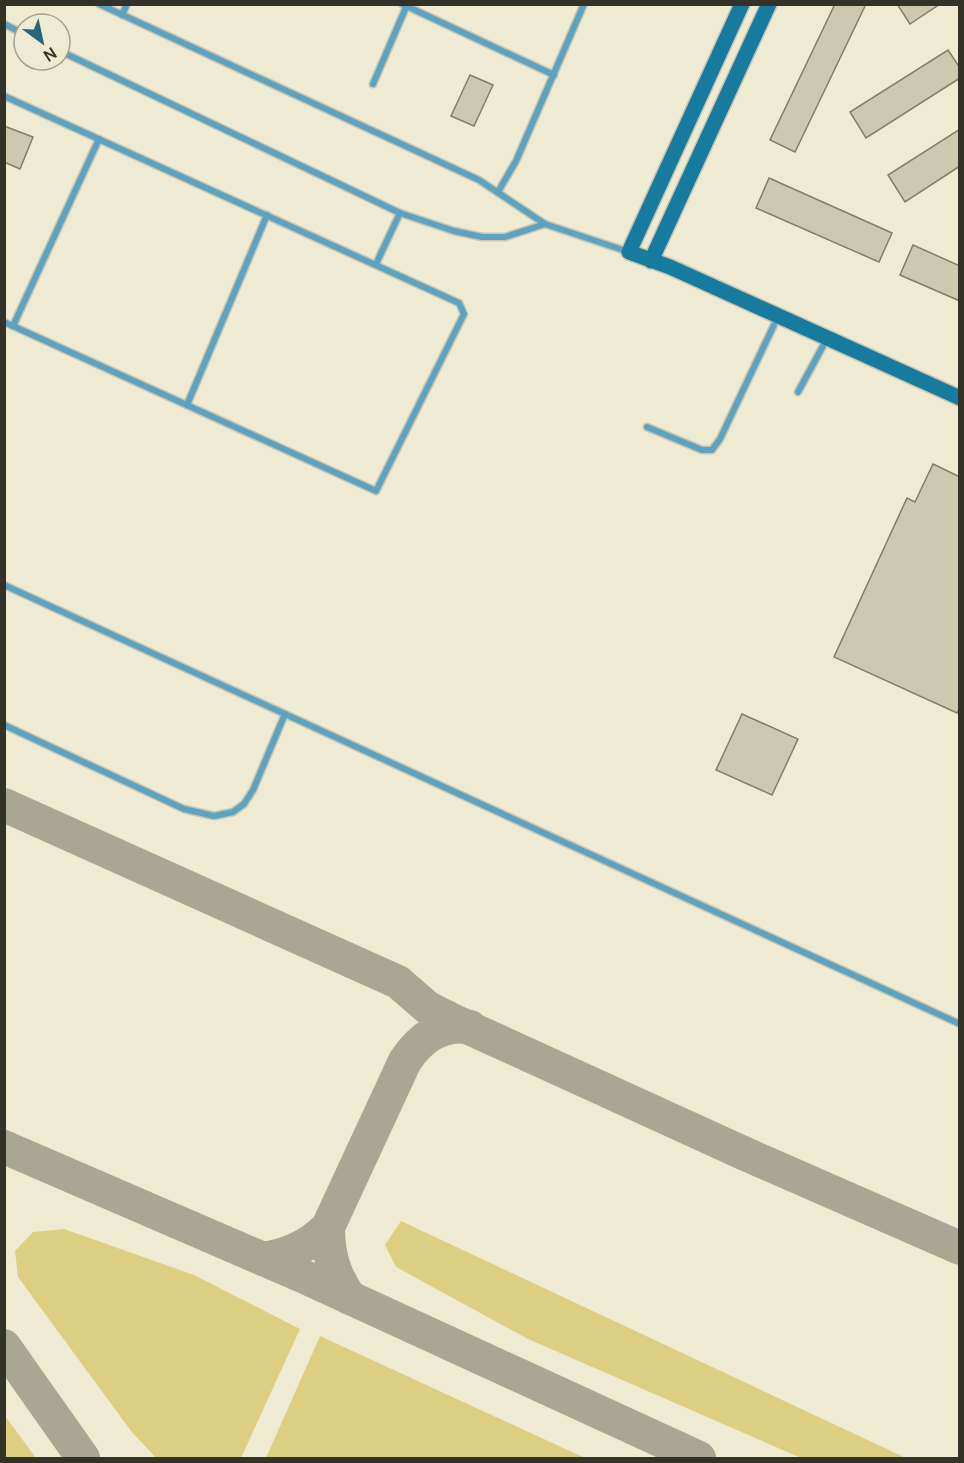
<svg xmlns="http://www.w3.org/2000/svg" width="964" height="1463" font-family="Manrope,sans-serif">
<rect width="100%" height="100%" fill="#efebd2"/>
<!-- green -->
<g fill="#dccf81">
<path d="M 401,1221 L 906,1458 L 801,1458 L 528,1339 L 396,1267 L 385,1245 Z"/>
<path d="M 64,1229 L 194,1275 L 300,1329 L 241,1458 L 156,1458 L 131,1431 L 18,1277 L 15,1251 L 33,1232 Z"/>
<path d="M 320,1336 L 585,1458 L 266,1458 Z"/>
<path d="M 4,1416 L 5,1416 L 36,1458 L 5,1458 Z"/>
</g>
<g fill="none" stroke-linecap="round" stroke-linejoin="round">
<!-- taxiway -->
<g stroke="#a9a693" stroke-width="34">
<path d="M 4,805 L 398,982 L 428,1008 L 454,1021 L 741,1152 L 960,1248"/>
<path d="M 4,1147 L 307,1278 L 699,1458"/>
<path d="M 328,1227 L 405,1061 C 421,1037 440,1024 470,1027"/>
<path d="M 263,1259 C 289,1255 309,1246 328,1227 C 328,1255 334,1275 350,1298"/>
<path d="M 4,1346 L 83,1458"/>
</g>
</g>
<!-- building -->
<g fill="#cdc9b0" stroke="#827e68" stroke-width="1.5">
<path d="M 835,4 L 866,4 L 795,152 L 770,140 Z"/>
<path d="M 897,4 L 940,4 L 910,24 Z"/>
<path d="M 948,50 L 960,68 L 960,78 L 866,138 L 850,112 Z"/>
<path d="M 470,75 L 493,85 L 474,126 L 451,116 Z"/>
<path d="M 4,126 L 33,137 L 20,169 L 4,162 Z"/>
<path d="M 960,129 L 960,166 L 905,202 L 888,175 Z"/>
<path d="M 769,178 L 892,233 L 879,262 L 756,208 Z"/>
<path d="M 913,245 L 960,266 L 960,301 L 900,275 Z"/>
<path d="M 933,464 L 960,477 L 960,707 L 957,713 L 834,657 L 907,498 L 915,502 Z"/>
<path d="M 742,714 L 798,739 L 772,795 L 716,770 Z"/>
</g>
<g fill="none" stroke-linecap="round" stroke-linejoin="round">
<defs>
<g id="service">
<path d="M 99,4 L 479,180 L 545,224"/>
<path d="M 402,4 L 554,75"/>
<path d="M 122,15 L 127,4"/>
<path d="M 4,24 L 24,34"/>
<path d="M 60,51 L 400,213 L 454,231 L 482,237 L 505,237 L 545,224 L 629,252"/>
<path d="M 373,84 L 407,5"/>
<path d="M 4,96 L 459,303 L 464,314 L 376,491 L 4,322"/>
<path d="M 498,192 L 516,161 L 584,4"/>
<path d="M 376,264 L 400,213"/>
<path d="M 13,326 L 99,139"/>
<path d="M 798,392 L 823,346"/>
<path d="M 187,405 L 267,215"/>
<path d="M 647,427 L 702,450 L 712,450 L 720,439 L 774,325"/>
<path d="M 4,585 L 960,1024"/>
<path d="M 4,725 L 184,809 L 214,816 L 233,812 L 244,804 L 253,790 L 285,714"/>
</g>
<g id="secondary">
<path d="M 742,4 L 629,252 L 670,267 L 960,398"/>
<path d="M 651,261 L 769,4"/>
</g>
</defs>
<!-- service casing -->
<use href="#service" stroke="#c9c6b0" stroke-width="9"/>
<!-- secondary casing -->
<use href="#secondary" stroke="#c9c6b0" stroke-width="18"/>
<!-- service -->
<use href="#service" stroke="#5ca2c1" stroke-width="6"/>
<!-- secondary -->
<use href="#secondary" stroke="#177b9f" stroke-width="15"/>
</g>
<!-- border -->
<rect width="964" height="1463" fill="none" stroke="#333228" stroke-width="12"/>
<!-- north arrow -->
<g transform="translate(42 42) rotate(147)"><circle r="28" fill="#efebd2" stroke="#a4a18e" stroke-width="1.5"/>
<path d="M0-4.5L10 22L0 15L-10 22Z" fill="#29647c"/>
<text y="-9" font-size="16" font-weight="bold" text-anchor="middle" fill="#333228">N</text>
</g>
</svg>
